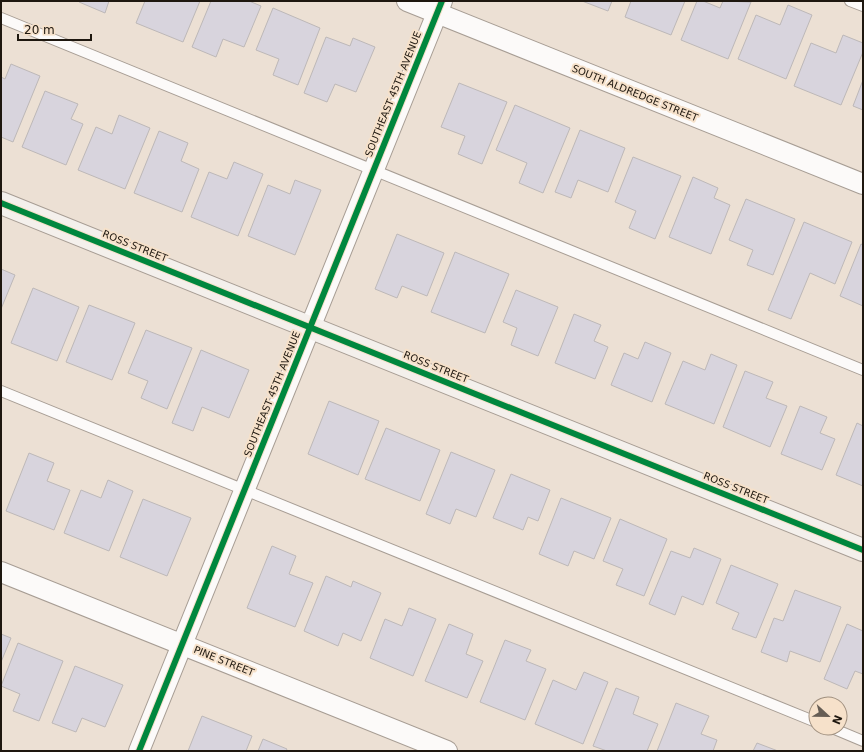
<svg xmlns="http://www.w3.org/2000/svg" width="864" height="752" font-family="'DejaVu Sans',sans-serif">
<rect width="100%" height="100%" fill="#ece0d4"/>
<!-- building -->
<g fill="#d8d4dd" stroke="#bdb8b8">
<path d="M 80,1 L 109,1 L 105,13 L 79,2 Z"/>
<path d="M 145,1 L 200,1 L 183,42 L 136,23 Z"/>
<path d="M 211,1 L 249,1 L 261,6 L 244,47 L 223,39 L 216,57 L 192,47 Z"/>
<path d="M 582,1 L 612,1 L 608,11 Z"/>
<path d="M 631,1 L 685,1 L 671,35 L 625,17 Z"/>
<path d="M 697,1 L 703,1 L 720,8 L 723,1 L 751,2 L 728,59 L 681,40 Z"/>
<path d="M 788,5 L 812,15 L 786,79 L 738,59 L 756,15 L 780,25 Z"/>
<path d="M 273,8 L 320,28 L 298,85 L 273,75 L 279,59 L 256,50 Z"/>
<path d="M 843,35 L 863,43 L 863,52 L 841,105 L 794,86 L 811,43 L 836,53 Z"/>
<path d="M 326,37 L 350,46 L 353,38 L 375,47 L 356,92 L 335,84 L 327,102 L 304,93 Z"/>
<path d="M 11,64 L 40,76 L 13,142 L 1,137 L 1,77 L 5,79 Z"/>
<path d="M 863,80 L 863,110 L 853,106 Z"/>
<path d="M 459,83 L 507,102 L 482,164 L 458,154 L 465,136 L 441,127 Z"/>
<path d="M 45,91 L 78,104 L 71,119 L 83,124 L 66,165 L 22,147 Z"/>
<path d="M 515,105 L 570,128 L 543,193 L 519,183 L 527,163 L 496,150 Z"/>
<path d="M 119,115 L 150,128 L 125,189 L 78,170 L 96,127 L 112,134 Z"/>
<path d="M 580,130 L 625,148 L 608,192 L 578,180 L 571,198 L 555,192 Z"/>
<path d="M 159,131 L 188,143 L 181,161 L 199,169 L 182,212 L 134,193 Z"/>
<path d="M 633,157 L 681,176 L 655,239 L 629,228 L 636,211 L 615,202 Z"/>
<path d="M 234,162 L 263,174 L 238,236 L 191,217 L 209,172 L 227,179 Z"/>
<path d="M 693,177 L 718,188 L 714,198 L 730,205 L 711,254 L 669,237 Z"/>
<path d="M 295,180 L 321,190 L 295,255 L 248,236 L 268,185 L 290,194 Z"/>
<path d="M 746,199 L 795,219 L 773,275 L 747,265 L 753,250 L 729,240 Z"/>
<path d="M 804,222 L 852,242 L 835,284 L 810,273 L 791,319 L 768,310 Z"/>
<path d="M 397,234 L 444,253 L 427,296 L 402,286 L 397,298 L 375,289 Z"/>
<path d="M 861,244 L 863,245 L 863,306 L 840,296 Z"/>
<path d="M 455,252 L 509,274 L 485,333 L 431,312 Z"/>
<path d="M 1,269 L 15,275 L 1,309 Z"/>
<path d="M 33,288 L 79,307 L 57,361 L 11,343 Z"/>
<path d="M 516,290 L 558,307 L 538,356 L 511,345 L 517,328 L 503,322 Z"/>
<path d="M 89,305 L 135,323 L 112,380 L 66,362 Z"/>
<path d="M 574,314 L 601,325 L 594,341 L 608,347 L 595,379 L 555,363 Z"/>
<path d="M 146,330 L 192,348 L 167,409 L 141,398 L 148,381 L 128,373 Z"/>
<path d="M 645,342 L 671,353 L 652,402 L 611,385 L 624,353 L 638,359 Z"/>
<path d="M 201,350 L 249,370 L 229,418 L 202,407 L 193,431 L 172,423 Z"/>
<path d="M 711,354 L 737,365 L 714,424 L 665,404 L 683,361 L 705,370 Z"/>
<path d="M 745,371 L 773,382 L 766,398 L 787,406 L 770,447 L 723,427 Z"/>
<path d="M 329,401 L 379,421 L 358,475 L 308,454 Z"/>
<path d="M 800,406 L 827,417 L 820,433 L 835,439 L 822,470 L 781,454 Z"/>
<path d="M 857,423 L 863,426 L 863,486 L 836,475 Z"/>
<path d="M 386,428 L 440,450 L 420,501 L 365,479 Z"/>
<path d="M 451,452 L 495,470 L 476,517 L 456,509 L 450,524 L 426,514 Z"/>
<path d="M 29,453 L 54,463 L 47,481 L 70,490 L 54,530 L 6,511 Z"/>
<path d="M 511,474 L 550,490 L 538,521 L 528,517 L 523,530 L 493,518 Z"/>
<path d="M 108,480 L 133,491 L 109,551 L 64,533 L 81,490 L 101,498 Z"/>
<path d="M 561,498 L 611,518 L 594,559 L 574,551 L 568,566 L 539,554 Z"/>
<path d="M 143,499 L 191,518 L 167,576 L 120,557 Z"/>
<path d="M 620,519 L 667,539 L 644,596 L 616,585 L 623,569 L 603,561 Z"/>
<path d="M 272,546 L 296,556 L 289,574 L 313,583 L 295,627 L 247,608 Z"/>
<path d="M 694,548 L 721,559 L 703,605 L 682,596 L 675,615 L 649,604 L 671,551 L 690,558 Z"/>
<path d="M 731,565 L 778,584 L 756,638 L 732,629 L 739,613 L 716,603 Z"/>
<path d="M 326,576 L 351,587 L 353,581 L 381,593 L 361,641 L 343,633 L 338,646 L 304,631 Z"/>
<path d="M 795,590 L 841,607 L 820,662 L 790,651 L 787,662 L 761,652 L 774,618 L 783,621 Z"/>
<path d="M 409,608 L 436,619 L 413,676 L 370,658 L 385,619 L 402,626 Z"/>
<path d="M 449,624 L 473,634 L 466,654 L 483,661 L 467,698 L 425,681 Z"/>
<path d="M 847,624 L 863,631 L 863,674 L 855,671 L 847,689 L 824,679 Z"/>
<path d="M 1,634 L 11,638 L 1,662 Z"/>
<path d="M 505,640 L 531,650 L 526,661 L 546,669 L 525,720 L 480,702 Z"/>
<path d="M 18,643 L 63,661 L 39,721 L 13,711 L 20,694 L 1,686 Z"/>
<path d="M 75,666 L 123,685 L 105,727 L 82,718 L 76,732 L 52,723 Z"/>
<path d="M 584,672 L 608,682 L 583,744 L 535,724 L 553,680 L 576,690 Z"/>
<path d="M 616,688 L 639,697 L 633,714 L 658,724 L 647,751 L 607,751 L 593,746 Z"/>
<path d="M 676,703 L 709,716 L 701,734 L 717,740 L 713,751 L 657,751 Z"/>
<path d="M 202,716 L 252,736 L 246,751 L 188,751 Z"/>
<path d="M 263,739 L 287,749 L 286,751 L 258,751 Z"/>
<path d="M 757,743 L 778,751 L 753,751 Z"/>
</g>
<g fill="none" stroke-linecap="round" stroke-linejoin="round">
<defs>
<g id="lane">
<path d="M 850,1 L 863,6"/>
<path d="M 1,18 L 863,370"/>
<path d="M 1,391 L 816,722"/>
<path d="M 832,728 L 863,741"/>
</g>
<g id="street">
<path d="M 407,1 L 863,184"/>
<path d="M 1,572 L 447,751"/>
<path d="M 139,751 L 442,1"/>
</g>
<path id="secondary" d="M 1,203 L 863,550"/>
</defs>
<!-- lane casing -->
<use href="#lane" stroke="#a79d94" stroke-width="12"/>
<!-- street casing -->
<use href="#street" stroke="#a79d94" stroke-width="22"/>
<!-- secondary casing -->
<use href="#secondary" stroke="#a79d94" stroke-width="24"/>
<!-- lane -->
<use href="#lane" stroke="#fcfaf9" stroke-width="10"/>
<!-- street -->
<use href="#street" stroke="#fcfaf9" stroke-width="20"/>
<!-- secondary -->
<use href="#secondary" stroke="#f4f0ec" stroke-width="22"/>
<defs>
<g id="cycleway">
<path d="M 1,203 L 863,550"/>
<path d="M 139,751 L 442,1"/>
</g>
</defs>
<!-- cycleway casing -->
<use href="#cycleway" stroke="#f6e1ca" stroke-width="8"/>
<!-- cycleway -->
<use href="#cycleway" stroke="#00873e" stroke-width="6"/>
</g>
<g text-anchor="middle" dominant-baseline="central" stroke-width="4" stroke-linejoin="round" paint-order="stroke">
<!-- street labels -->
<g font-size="10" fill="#1e170f" stroke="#f6e1ca">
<text transform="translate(635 93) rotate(22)">SOUTH ALDREDGE STREET</text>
<text transform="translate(393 94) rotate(-68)">SOUTHEAST 45TH AVENUE</text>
<text transform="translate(135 246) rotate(22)">ROSS STREET</text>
<text transform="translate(436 367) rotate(22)">ROSS STREET</text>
<text transform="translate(272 394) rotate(-68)">SOUTHEAST 45TH AVENUE</text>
<text transform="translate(736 488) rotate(22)">ROSS STREET</text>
<text transform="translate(224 661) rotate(22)">PINE STREET</text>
</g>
</g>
<!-- border -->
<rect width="864" height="752" fill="none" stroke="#1e170f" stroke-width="4"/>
<!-- north arrow -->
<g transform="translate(828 716) rotate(112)"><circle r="19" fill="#f6e1ca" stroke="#a0907f"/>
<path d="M0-3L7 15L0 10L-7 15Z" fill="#665d54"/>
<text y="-6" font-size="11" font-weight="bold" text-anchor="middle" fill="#1e170f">N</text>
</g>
<!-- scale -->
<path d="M18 34v6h73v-6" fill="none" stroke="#1e170f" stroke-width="2"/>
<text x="24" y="34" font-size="12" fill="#1e170f" stroke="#f6e1ca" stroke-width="3" paint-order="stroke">20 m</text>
</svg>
